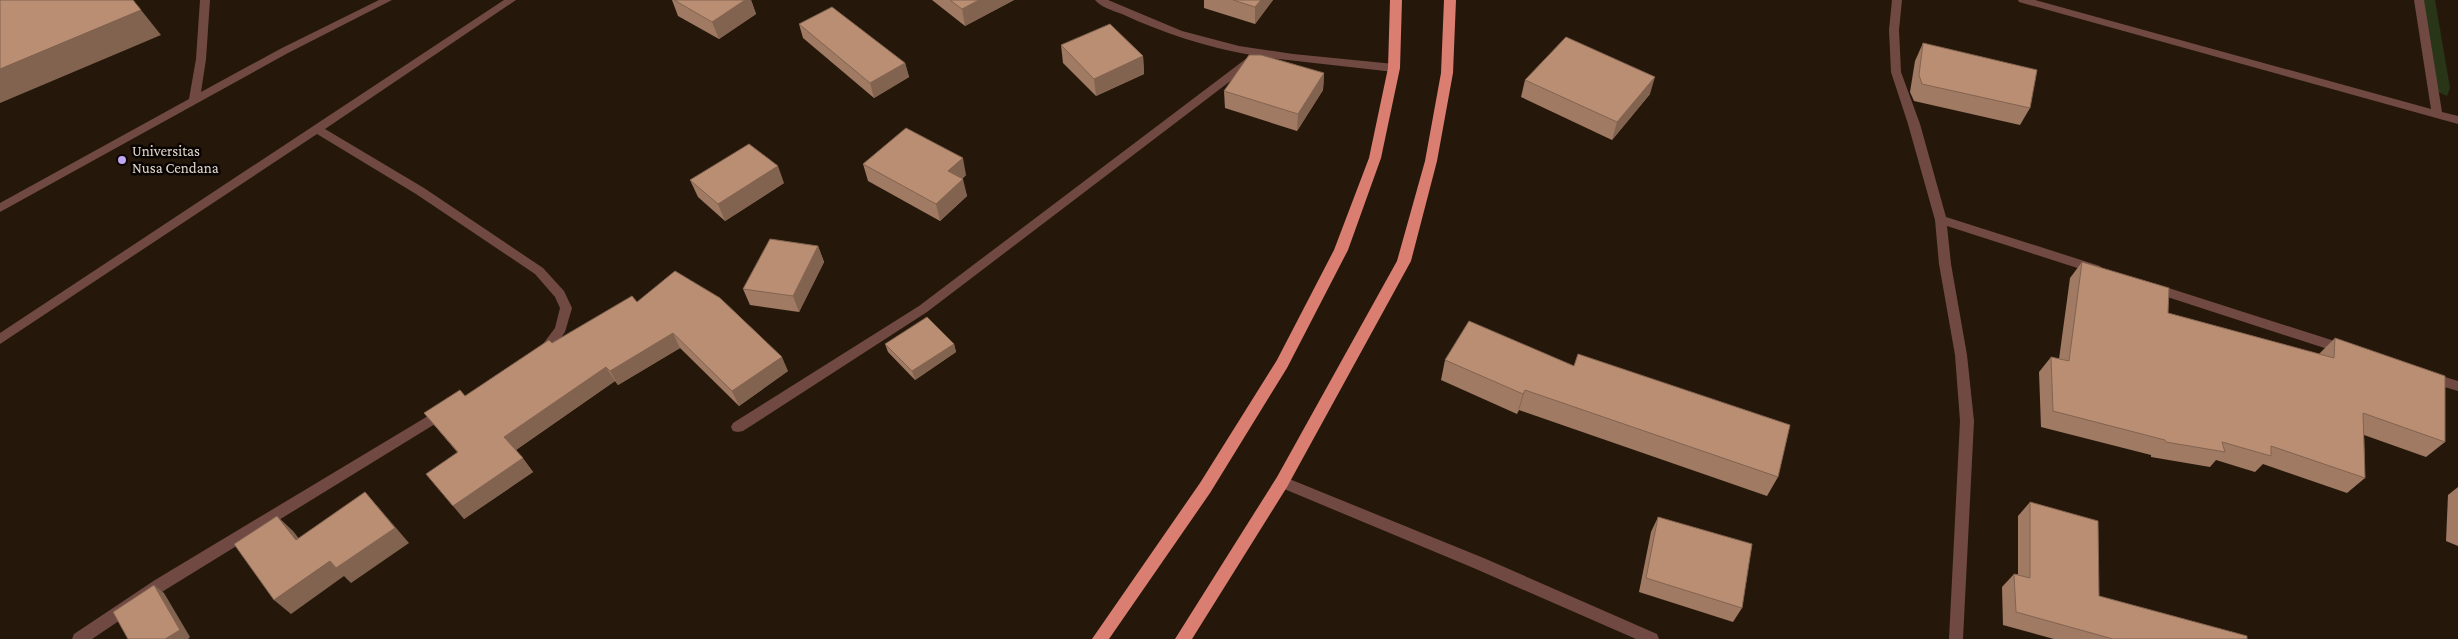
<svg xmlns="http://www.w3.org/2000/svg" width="2458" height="639" font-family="'Crimson Pro',serif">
<rect width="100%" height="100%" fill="#25180a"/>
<!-- green -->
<path fill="#283617" d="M 2416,0 L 2435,0 L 2450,88 L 2447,96 L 2431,89 Z"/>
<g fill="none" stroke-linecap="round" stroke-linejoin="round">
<!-- service -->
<path fill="#714943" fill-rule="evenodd" d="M 200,0 L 210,0 L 206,59 L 201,92 L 280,49 L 379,0 L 392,0 L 288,53 L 0,212 L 0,203 L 189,99 L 196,59 Z"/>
<!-- minor -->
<g fill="#714943" fill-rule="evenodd">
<path d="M 504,0 L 516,0 L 325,129 L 424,188 L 543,268 L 564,291 L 572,308 L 565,332 L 551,352 L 539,358 L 534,357 L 533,353 L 543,344 L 555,328 L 560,308 L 555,297 L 535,274 L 416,194 L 317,134 L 0,344 L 0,333 Z"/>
<path d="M 1095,0 L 1108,0 L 1182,31 L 1239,46 L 1293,54 L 1394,64 L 1399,68 L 1394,72 L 1262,57 L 927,312 L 743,431 L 738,432 L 733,431 L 731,427 L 733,423 L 919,306 L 1251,55 C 1206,47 1163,33 1122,14 C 1113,11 1101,7 1095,0 Z"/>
<path d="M 1892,0 L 1902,0 L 1899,30 L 1901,72 L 1920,124 L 1946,217 L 2100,266 L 2102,269 L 2096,274 L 1947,226 L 1951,264 L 1967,355 L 1974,421 L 1963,639 L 1949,639 L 1960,421 L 1955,355 L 1939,264 L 1935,220 L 1908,124 L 1891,72 L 1889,30 Z"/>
<path d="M 2018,0 L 2035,0 L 2431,109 L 2414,0 L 2424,0 L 2442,112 L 2458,116 L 2458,124 L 2019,2 Z"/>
<path d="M 2153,283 L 2347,345 L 2349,349 L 2347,353 L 2343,354 L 2149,291 L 2147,288 L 2149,285 Z"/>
<path d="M 2429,372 L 2458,381 L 2458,391 L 2424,381 L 2423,377 L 2424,373 Z"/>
<path d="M 443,407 L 448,408 L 450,412 L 448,416 L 165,590 L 92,639 L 72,639 L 74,634 L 155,580 Z"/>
<path d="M 1282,476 L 1486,559 L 1657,634 L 1659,639 L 1636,639 L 1476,569 L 1277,486 L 1275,482 L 1277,478 Z"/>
</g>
<!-- trunk -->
<g fill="#da7e72" fill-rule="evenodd">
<path d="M 1390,0 L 1402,0 L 1400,68 L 1381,158 L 1348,250 L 1287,368 L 1210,493 L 1109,639 L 1092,639 L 1200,483 L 1277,360 L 1334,250 L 1369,158 L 1388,68 Z"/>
<path d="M 1444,0 L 1456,0 L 1453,73 L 1437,161 L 1411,261 L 1287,487 L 1192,639 L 1175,639 L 1277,477 L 1397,261 L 1425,161 L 1441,73 Z"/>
</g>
</g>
<!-- wall -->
<g fill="#a07a63">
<path d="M 672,0 L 751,0 L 756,14 L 719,39 L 678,16 Z"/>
<path d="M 932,0 L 1014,0 L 965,26 Z"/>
<path d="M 1204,0 L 1273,0 L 1255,24 L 1204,8 Z"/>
<path d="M 799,24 L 905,63 L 909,77 L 874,98 L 803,38 Z"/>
<path d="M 1923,43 L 2030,108 L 2020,125 L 1914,101 L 1910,92 L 1915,61 Z"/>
<path d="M 1061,45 L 1143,56 L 1144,74 L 1096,96 L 1063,63 Z"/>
<path d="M 1324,73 L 1323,90 L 1297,131 L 1225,108 L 1224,91 Z"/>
<path d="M 1525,80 L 1650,94 L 1612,140 L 1521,97 Z"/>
<path d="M 863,164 L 966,175 L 962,179 L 967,196 L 940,221 L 868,181 Z"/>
<path d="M 690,180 L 784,183 L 725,221 L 698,197 Z"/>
<path d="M 818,246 L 824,262 L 799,312 L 750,305 L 743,289 Z"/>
<path d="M 2082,262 L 2168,313 L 2319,354 L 2335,338 L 2445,442 L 2426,457 L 2364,435 L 2365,478 L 2347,493 L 2263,464 L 2255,472 L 2216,460 L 2210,467 L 2151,457 L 2151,455 L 2041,427 L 2039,372 L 2051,357 L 2059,359 L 2070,278 Z"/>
<path d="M 637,302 L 788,371 L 739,406 L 680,348 L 618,385 L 615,381 L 516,450 L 533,472 L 464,519 L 457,452 L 424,413 L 465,396 L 552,343 Z"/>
<path d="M 885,344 L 954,344 L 956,352 L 915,380 L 888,352 Z"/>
<path d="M 1445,360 L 1778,477 L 1767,496 L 1519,410 L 1517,414 L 1441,380 Z"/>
<path d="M 2458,487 L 2458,546 L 2446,541 L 2448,495 Z"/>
<path d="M 2030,502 L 2099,596 L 2247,639 L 2054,639 L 2003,625 L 2002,587 L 2014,574 L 2018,574 L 2018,516 Z"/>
<path d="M 1658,517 L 1742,608 L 1733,622 L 1639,592 L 1651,532 Z"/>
</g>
<!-- shaded-wall -->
<g fill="#826350">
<path d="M 745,0 L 751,0 L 756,14 L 719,39 L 712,22 Z"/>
<path d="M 979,0 L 1014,0 L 965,26 L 962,9 Z"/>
<path d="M 1261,0 L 1273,0 L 1255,24 L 1255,7 Z"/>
<path d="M 141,10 L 161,35 L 0,103 L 0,69 Z"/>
<path d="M 1143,56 L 1144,74 L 1096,96 L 1094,79 Z"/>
<path d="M 905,63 L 909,77 L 874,98 L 870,83 Z"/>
<path d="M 1324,73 L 1323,90 L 1297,131 L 1298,114 Z"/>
<path d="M 1655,77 L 1650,94 L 1612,140 L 1617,122 Z"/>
<path d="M 963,158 L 966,175 L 952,188 L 948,171 Z"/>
<path d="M 778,166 L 784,183 L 725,221 L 718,204 Z"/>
<path d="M 963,179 L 967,196 L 940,221 L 936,204 Z"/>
<path d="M 818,246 L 824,262 L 799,312 L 793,296 Z"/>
<path d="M 673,333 L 680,348 L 618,385 L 610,371 Z"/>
<path d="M 954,344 L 956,352 L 915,380 L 912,371 Z"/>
<path d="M 782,357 L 788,371 L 739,406 L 732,391 Z"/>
<path d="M 606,367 L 615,381 L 514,451 L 504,437 Z"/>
<path d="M 1525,390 L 1519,410 L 1517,414 L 1523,394 Z"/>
<path d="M 523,458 L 533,472 L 464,519 L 453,506 Z"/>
<path d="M 365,492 L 379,508 L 409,543 L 351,583 L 344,576 L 291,614 L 274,600 L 330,561 Z"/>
<path d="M 277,516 L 293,531 L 311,554 L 296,540 Z"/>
<path d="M 154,585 L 164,593 L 190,637 L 188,639 L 165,639 Z"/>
</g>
<!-- building -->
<g fill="#ba8e73" stroke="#826350">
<path d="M 0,0 L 133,0 L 141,10 L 0,69 Z"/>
<path d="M 674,0 L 745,0 L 712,22 Z"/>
<path d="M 950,0 L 979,0 L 962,9 Z"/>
<path d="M 1233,0 L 1261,0 L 1255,7 Z"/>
<path d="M 832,7 L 905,63 L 870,83 L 799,24 Z"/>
<path d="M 1110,24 L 1143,56 L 1094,79 L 1061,45 Z"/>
<path d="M 1566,37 L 1655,77 L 1617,122 L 1525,80 Z"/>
<path d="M 1923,43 L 2037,70 L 2030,108 L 1922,84 L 1919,75 Z"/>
<path d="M 1249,55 L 1261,55 L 1324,73 L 1298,114 L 1224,91 Z"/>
<path d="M 906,128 L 963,158 L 948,171 L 963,179 L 936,204 L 863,164 Z"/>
<path d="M 749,144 L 778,166 L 718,204 L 690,180 Z"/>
<path d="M 770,239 L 818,246 L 793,296 L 743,289 Z"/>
<path d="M 2082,262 L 2169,288 L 2168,313 L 2334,358 L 2335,338 L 2445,376 L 2445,442 L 2363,413 L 2365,478 L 2271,446 L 2271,456 L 2222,442 L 2225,452 L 2166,442 L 2165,440 L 2053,411 L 2051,357 L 2069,361 Z"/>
<path d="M 675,271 L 720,298 L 782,357 L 732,391 L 673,333 L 610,371 L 606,367 L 504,437 L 523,458 L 453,506 L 426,474 L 458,452 L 424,413 L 460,390 L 465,396 L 549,340 L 552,343 L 632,296 L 637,302 Z"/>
<path d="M 927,317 L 954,344 L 912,371 L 885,344 Z"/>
<path d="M 1469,321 L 1574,366 L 1578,354 L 1790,425 L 1778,477 L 1525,390 L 1523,394 L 1445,360 Z"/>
<path d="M 365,492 L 395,528 L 336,568 L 330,561 L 274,600 L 234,544 L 277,516 L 296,540 Z"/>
<path d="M 2030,502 L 2098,521 L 2099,596 L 2247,636 L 2247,639 L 2113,639 L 2016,612 L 2014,574 L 2030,578 Z"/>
<path d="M 1658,517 L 1752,544 L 1742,608 L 1646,578 Z"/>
<path d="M 154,585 L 180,630 L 165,639 L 128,639 L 113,612 Z"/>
</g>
<!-- markers -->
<circle fill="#c1a8f3" stroke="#0a0502" stroke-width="2" cx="122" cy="160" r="5"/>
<g text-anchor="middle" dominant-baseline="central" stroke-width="5" stroke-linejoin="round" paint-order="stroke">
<!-- poi labels -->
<g font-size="15" fill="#e1d7ce" stroke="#0a0502" text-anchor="start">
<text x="132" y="151">Universitas<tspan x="132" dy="17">Nusa Cendana</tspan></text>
</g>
</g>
</svg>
